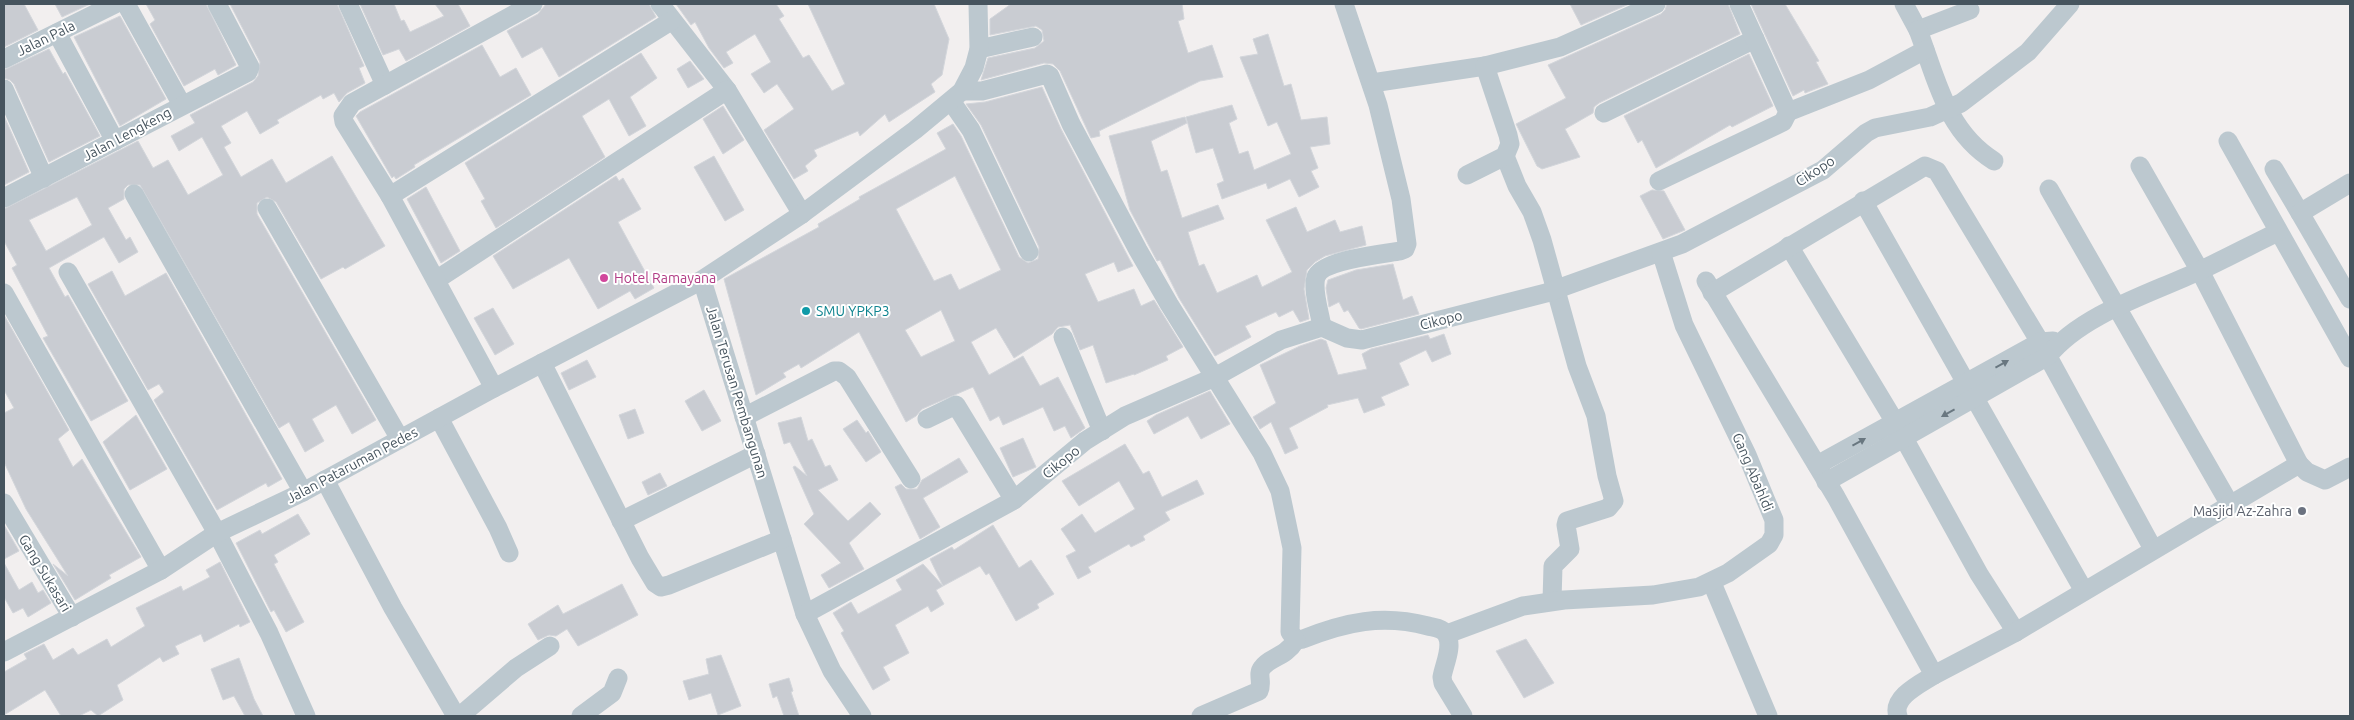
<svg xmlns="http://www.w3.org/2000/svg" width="2354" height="720" font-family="Ubuntu,sans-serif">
<rect width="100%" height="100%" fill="#f2efef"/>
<!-- building -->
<g fill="#c9ccd2" stroke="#d3d6db" fill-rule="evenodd">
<path d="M 4,4 L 24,4 L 38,30 L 4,47 Z"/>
<path d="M 55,4 L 90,4 L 62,17 Z"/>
<path d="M 146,4 L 206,4 L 236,65 L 218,75 L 215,69 L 184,86 L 150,24 L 155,20 Z"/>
<path d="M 230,4 L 337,4 L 364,66 L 359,68 L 365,83 L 347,93 L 339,102 L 334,93 L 323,99 L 321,95 L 277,120 L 279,123 L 260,134 L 247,111 L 221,126 L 231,143 L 224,147 L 241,177 L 272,159 L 286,183 L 332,156 L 385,246 L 345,269 L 343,267 L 321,279 L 276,202 L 267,197 L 257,203 L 257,214 L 376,420 L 352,434 L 336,405 L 312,419 L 324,441 L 305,452 L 289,422 L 279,428 L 140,185 L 128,185 L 124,189 L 124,199 L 108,208 L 126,240 L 130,237 L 138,252 L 119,263 L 104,237 L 49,268 L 65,297 L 68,295 L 128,401 L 91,421 L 43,338 L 48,336 L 12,268 L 17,265 L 4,241 L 4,209 L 138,141 L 153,168 L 168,160 L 188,195 L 223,175 L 202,137 L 179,151 L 171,136 L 195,123 L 190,115 L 253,82 L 258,76 L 260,62 ZM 77,197 L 92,225 L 46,251 L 29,220 Z"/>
<path d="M 360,4 L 394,4 L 401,21 L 404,20 L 410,32 L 444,16 L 435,4 L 458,4 L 470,26 L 406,61 L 399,49 L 383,55 Z"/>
<path d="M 546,4 L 649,4 L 656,17 L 559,77 L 542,47 L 522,58 L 507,31 L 538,14 Z"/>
<path d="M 676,4 L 776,4 L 784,16 L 779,19 L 803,58 L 809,55 L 832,91 L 845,84 L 808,4 L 934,4 L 949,39 L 942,75 L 931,84 L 935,92 L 889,122 L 885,114 L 860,136 L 858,131 L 814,150 L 817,156 L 805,166 L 808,171 L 794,179 L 764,130 L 794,109 L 777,84 L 764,93 L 751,74 L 771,62 L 755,34 L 726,52 L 733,63 L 724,68 L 709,48 L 695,22 L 691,25 Z"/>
<path d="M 1011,4 L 1182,4 L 1184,19 L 1178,21 L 1188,53 L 1212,45 L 1223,77 L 1200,81 L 1099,131 L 1100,136 L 1091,138 L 1060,71 L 1053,64 L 1044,63 L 981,80 L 988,58 L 1035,48 L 1044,41 L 1042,30 L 1036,26 L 990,35 L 990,19 Z"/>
<path d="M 1570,4 L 1629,4 L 1581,25 Z"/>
<path d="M 1667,4 L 1728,4 L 1740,34 L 1599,103 L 1594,107 L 1593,113 L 1565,129 L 1580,157 L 1542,169 L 1537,166 L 1516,124 L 1566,98 L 1548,65 L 1661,14 L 1665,10 Z"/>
<path d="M 1751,4 L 1785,4 L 1819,61 L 1816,62 L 1828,84 L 1805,93 L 1804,90 L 1793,96 Z"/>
<path d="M 120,16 L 166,99 L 120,126 L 74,37 Z"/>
<path d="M 1268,34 L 1284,86 L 1291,84 L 1301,120 L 1327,117 L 1330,144 L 1310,147 L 1318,168 L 1311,171 L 1319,187 L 1299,197 L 1290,179 L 1268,189 L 1266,183 L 1222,199 L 1217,184 L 1224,181 L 1213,148 L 1196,153 L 1186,117 L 1232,105 L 1237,119 L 1229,123 L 1239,154 L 1248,151 L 1254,170 L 1291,154 L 1277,122 L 1268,126 L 1240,57 L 1258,54 L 1253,39 Z"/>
<path d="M 482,45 L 500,77 L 516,68 L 531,95 L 414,165 L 415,167 L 396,179 L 394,176 L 392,178 L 356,116 L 360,112 Z"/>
<path d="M 49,49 L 63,74 L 65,72 L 100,136 L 49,162 L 14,84 L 10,80 L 4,78 L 4,70 Z"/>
<path d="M 641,53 L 657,78 L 630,97 L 646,126 L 629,136 L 609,99 L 582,116 L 605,157 L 496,228 L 481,201 L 485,199 L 465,163 Z"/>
<path d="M 1749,54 L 1773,106 L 1732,127 L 1730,125 L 1656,168 L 1642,140 L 1638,143 L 1624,116 Z"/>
<path d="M 690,61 L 704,79 L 688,88 L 677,69 Z"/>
<path d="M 1042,87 L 1061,129 L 1133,266 L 1118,272 L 1114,262 L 1085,274 L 1098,302 L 1134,289 L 1141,306 L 1154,300 L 1183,347 L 1166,356 L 1168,360 L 1134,375 L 1134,374 L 1106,383 L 1093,345 L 1080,350 L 1070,325 L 1058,327 L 1052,334 L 1014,358 L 996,328 L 971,342 L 989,375 L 1023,356 L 1040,386 L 1058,377 L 1085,428 L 1071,438 L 1065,426 L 1054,431 L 1043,407 L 1003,425 L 999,416 L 990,421 L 973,387 L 922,409 L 916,416 L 906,422 L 859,332 L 801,368 L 799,364 L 783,373 L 786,377 L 756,395 L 724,279 L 819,227 L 818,224 L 860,199 L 859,197 L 946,149 L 937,133 L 953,124 L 961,136 L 1019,257 L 1028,263 L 1038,259 L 1039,247 L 981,125 L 966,104 L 985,102 ZM 955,176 L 1001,270 L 959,290 L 951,274 L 934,281 L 896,209 ZM 941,310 L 955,341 L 921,357 L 905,330 Z"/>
<path d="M 723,106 L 744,140 L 723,154 L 703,119 Z"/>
<path d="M 4,116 L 29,172 L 4,185 Z"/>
<path d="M 1185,117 L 1187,123 L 1151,141 L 1161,172 L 1167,170 L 1182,218 L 1218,205 L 1224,219 L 1188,232 L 1199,266 L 1204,264 L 1217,293 L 1257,275 L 1262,287 L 1292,272 L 1266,220 L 1296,207 L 1307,232 L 1335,220 L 1340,232 L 1362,226 L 1366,245 L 1325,256 L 1315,262 L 1307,270 L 1304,289 L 1309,319 L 1300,322 L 1293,310 L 1279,317 L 1276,312 L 1245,326 L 1251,337 L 1215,356 L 1179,298 L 1160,260 L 1157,261 L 1130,210 L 1109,136 Z"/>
<path d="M 714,156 L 744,210 L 725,221 L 694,167 Z"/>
<path d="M 616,176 L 619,181 L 623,178 L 641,209 L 618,222 L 654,288 L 635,299 L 630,291 L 598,309 L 569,258 L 513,289 L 493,256 Z"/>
<path d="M 426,187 L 460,251 L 441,263 L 407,199 Z"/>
<path d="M 1652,190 L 1664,191 L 1685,230 L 1663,239 L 1640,196 Z"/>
<path d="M 1393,264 L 1403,300 L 1412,296 L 1419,314 L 1361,329 L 1359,328 L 1348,310 L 1344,312 L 1339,302 L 1329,307 L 1326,288 L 1328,280 L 1356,270 Z"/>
<path d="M 112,271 L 125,296 L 166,273 L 282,479 L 268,487 L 266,483 L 217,510 L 154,400 L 164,392 L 159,384 L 148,390 L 88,284 Z"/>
<path d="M 493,308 L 514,344 L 495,355 L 474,318 Z"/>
<path d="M 4,315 L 69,430 L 58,439 L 73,467 L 82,459 L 141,557 L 109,575 L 111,578 L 75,600 L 53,564 L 68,576 L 26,509 L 4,462 L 4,413 L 14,408 L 4,390 Z"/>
<path d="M 1444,334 L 1451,354 L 1432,362 L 1426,350 L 1399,363 L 1409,385 L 1381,397 L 1385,405 L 1364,413 L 1358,398 L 1327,405 L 1328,407 L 1289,428 L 1298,448 L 1285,454 L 1271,422 L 1260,429 L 1253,417 L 1276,403 L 1260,365 L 1300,346 L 1321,339 L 1326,341 L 1338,375 L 1367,369 L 1362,354 L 1371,349 L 1428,335 L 1430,339 Z"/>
<path d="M 587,360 L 596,377 L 569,390 L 561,373 Z"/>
<path d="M 704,390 L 721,421 L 702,431 L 685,401 Z"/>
<path d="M 1210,391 L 1230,424 L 1201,439 L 1188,416 L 1154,434 L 1147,421 L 1156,415 Z"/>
<path d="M 635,409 L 644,433 L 628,439 L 619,415 Z"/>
<path d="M 136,415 L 167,469 L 130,490 L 103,442 Z"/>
<path d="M 801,417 L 808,441 L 812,439 L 825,467 L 830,465 L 838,480 L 818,490 L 848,521 L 870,502 L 881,514 L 849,543 L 864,569 L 829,588 L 821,575 L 841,563 L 804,524 L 814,514 L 793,467 L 795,466 L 807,476 L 790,442 L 784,444 L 778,423 Z"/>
<path d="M 857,420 L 866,433 L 868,431 L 881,452 L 866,462 L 843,429 Z"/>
<path d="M 1023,438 L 1036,467 L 1013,477 L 1000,448 Z"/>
<path d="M 1125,444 L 1143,474 L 1149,471 L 1162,497 L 1197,480 L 1204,494 L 1165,512 L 1170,520 L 1143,536 L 1145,540 L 1131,547 L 1129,544 L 1088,567 L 1091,572 L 1078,579 L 1066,556 L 1076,551 L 1061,529 L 1082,514 L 1095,533 L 1135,509 L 1119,481 L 1079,506 L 1062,481 Z"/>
<path d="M 959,458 L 968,472 L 923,498 L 940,527 L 920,539 L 895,487 L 901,484 L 906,489 L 917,489 L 922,480 Z"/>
<path d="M 660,473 L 667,486 L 648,495 L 642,482 Z"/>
<path d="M 298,514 L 310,534 L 274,555 L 278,562 L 274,564 L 304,622 L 286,632 L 274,610 L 271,612 L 236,543 L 260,530 L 262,534 Z"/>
<path d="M 4,525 L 19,551 L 4,559 Z"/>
<path d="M 993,525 L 1019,568 L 1031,560 L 1054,594 L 1037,604 L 1039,608 L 1016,621 L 989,573 L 986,575 L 980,566 L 943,586 L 930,559 L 952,547 L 954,550 Z"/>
<path d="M 220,562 L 250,622 L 240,627 L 239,624 L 204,642 L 201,634 L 175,646 L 179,654 L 163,662 L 160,657 L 117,685 L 123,700 L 98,716 L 91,710 L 79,716 L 61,716 L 45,690 L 4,715 L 4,672 L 27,659 L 24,654 L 44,644 L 53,660 L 73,648 L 78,655 L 107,639 L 111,647 L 145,626 L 136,608 L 181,586 L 183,591 L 210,577 L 206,570 Z"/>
<path d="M 4,563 L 19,590 L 32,582 L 38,593 L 43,590 L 51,603 L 28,617 L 23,608 L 13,613 L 4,597 Z"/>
<path d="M 923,564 L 943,586 L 936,590 L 944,604 L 931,612 L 928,606 L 895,625 L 909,653 L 883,667 L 890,680 L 873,690 L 841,633 L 844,631 L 833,613 L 851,602 L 858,614 L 902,590 L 896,580 Z"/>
<path d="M 622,584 L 638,615 L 578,646 L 567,629 L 556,636 L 549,635 L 538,640 L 528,624 L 558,605 L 563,614 Z"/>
<path d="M 1526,639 L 1554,683 L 1524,698 L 1496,651 Z"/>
<path d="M 721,655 L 741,706 L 718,715 L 711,693 L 689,700 L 683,681 L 709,674 L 706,659 Z"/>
<path d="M 239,658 L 254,699 L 263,716 L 245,716 L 234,696 L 223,700 L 211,669 Z"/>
<path d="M 789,678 L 793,691 L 791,692 L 799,716 L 784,716 L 777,696 L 773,698 L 769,684 Z"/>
</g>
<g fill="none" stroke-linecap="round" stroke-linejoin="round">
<!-- minor -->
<g stroke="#bcc8cf" stroke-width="19">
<path d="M 126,4 L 182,105"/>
<path d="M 348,4 L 385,85"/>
<path d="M 660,4 L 727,90 L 802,214"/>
<path d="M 1904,4 L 1918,30 L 1970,10"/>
<path d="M 1918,30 C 1937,80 1946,131 1994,161"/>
<path d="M 57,33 L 115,141"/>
<path d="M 979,49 L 1033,37"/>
<path d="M 4,59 L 115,4"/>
<path d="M 1372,83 L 1485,66"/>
<path d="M 4,89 L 44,178"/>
<path d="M 962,91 L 982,91 L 1047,74 L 1050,76 L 1071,124 L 1138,250 L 1169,304 L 1262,453 L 1280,491 L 1292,548 L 1290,632 L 1296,640 L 1303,639 C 1346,622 1382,614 1428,626 C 1435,628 1444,628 1447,636 C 1453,647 1444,665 1442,677 L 1443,683 L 1463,716"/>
<path d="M 951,101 L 971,130 L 1029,252"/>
<path d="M 1788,112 L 1869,80 L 1925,50"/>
<path d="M 1604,113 L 1755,39"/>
<path d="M 2228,141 L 2350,358"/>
<path d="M 1505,156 L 1517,186 L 1532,212 L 1542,240 L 1577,366 L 1596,416 L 1607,476 L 1614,501 L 1608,508 L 1567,521 L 1566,525 L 1570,549 L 1553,566 L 1552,601"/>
<path d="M 2140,166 L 2200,271 L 2299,464"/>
<path d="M 2274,169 L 2300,213"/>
<path d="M 1467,175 L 1505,156 L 1510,144 L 1508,135 L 1485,66 L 1560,47 L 1656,4"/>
<path d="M 1659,181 L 1783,122 L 1788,112 L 1739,4"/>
<path d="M 2350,183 L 2300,213 L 2350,299"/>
<path d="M 2049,189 L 2229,503"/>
<path d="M 134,194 L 303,492"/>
<path d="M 390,196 L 671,21"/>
<path d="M 4,198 L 248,72 L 250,67 L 217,4"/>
<path d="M 1863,201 L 2084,591"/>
<path d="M 267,208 L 400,439"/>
<path d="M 1789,246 L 1895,422 L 1979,574 L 2016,632"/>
<path d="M 68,272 L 217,533 L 269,633 L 306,716"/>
<path d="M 436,280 L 727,90"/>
<path d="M 702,280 L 805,614 L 832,671 L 862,716"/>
<path d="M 1706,281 L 1836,497 L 1934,675 C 1922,683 1891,697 1898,716"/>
<path d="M 4,293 L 161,570"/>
<path d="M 1712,293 L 1925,166 L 1937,171 L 2040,342 L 2153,549"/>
<path d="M 1322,327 C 1320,313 1312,290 1316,277 C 1322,260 1383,254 1400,251 L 1405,249 L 1407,244 L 1401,199 L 1378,105 L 1344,4"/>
<path d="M 1063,337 L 1102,431"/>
<path d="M 542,363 L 640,558 L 655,583 L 661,587 L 669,585 L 782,539"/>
<path d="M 494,388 L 390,196 L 344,122 L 343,116 L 352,103 L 533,4"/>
<path d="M 744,417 L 834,371 L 839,371 L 847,377 L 911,479"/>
<path d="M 439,418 L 498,528 L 509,553"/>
<path d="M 927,419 L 956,405 L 1014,500"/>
<path d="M 1817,465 L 2040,342 L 2053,341"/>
<path d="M 325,480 L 393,608 L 456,716"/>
<path d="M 1826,482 L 2048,356 C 2082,314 2150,294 2199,271 C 2225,259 2251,245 2278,232"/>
<path d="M 4,503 L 72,617"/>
<path d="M 621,521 L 756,454"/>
<path d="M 1712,583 L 1768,716"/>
<path d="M 805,614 L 1014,500 L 1085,441 L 1125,416 L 1215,377 L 1281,340 L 1322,327 L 1347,338 L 1362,340 L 1546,293 L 1682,244 L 1823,170 L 1866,133 L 1875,128 L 1930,117 L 1961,103 L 2028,52 L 2070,4"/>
<path d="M 1447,634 L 1523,606 L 1564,600 L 1653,595 L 1699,587 L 1728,573 L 1769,544 L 1774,535 L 1774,520 L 1747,455 L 1684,325 L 1661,252"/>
<path d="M 4,652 L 161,570 L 217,533 L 303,492 L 494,388 L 702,280 L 802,214 L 915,130 L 962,91 L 974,68 L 979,49 L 978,4"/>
<path d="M 1934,675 L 2016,632 L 2299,464 L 2307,472 L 2325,480 L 2350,467"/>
<path d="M 460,716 L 516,668 L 550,646"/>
<path d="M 581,716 L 612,693 L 618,678"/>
<path d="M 1201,716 L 1259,691 C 1263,683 1257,674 1262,668 C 1269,657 1285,658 1296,640"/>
</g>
</g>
<!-- one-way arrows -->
<defs><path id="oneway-solid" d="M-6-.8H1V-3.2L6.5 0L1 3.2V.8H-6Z" transform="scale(1.25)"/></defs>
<g fill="#697780">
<use href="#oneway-solid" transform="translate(2002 364) rotate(-29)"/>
<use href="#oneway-solid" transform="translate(1948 413) rotate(151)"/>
<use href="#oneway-solid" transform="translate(1859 442) rotate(-29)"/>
</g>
<!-- markers -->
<circle fill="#d1479c" stroke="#fff" stroke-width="2" cx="604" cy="278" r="5"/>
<circle fill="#0f9aa8" stroke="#fff" stroke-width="2" cx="806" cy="311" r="5"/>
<circle fill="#6b7280" stroke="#fff" stroke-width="2" cx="2302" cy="511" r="5"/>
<g text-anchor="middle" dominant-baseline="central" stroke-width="4" stroke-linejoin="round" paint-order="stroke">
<!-- street labels -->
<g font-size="14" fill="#46545e" stroke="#fff">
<text transform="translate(46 38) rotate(-26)">Jalan Pala</text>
<text transform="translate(127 134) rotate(-28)">Jalan Lengkeng</text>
<text transform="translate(1815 171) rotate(-33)">Cikopo</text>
<text transform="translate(1441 320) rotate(-14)">Cikopo</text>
<text transform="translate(737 392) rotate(73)">Jalan Terusan Pembangunan</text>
<text transform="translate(1061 462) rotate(-39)">Cikopo</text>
<text transform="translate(352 465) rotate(-28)">Jalan Pataruman Pedes</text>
<text transform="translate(1753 472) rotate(67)">Gang Abahldi</text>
<text transform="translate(45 573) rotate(59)">Gang Sukasari</text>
</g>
<!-- hotel labels -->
<g font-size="14" fill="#b23c85" stroke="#fff" text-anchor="start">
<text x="614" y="278">Hotel Ramayana</text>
</g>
<!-- culture labels -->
<g font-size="14" fill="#0d838f" stroke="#fff" text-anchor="start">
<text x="816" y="311">SMU YPKP3</text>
</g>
<!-- worship labels -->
<g font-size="14" fill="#5b616d" stroke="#fff" text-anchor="end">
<text x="2292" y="511">Masjid Az-Zahra</text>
</g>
</g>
<!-- border -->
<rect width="2354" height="720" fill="none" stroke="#46545e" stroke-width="10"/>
</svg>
